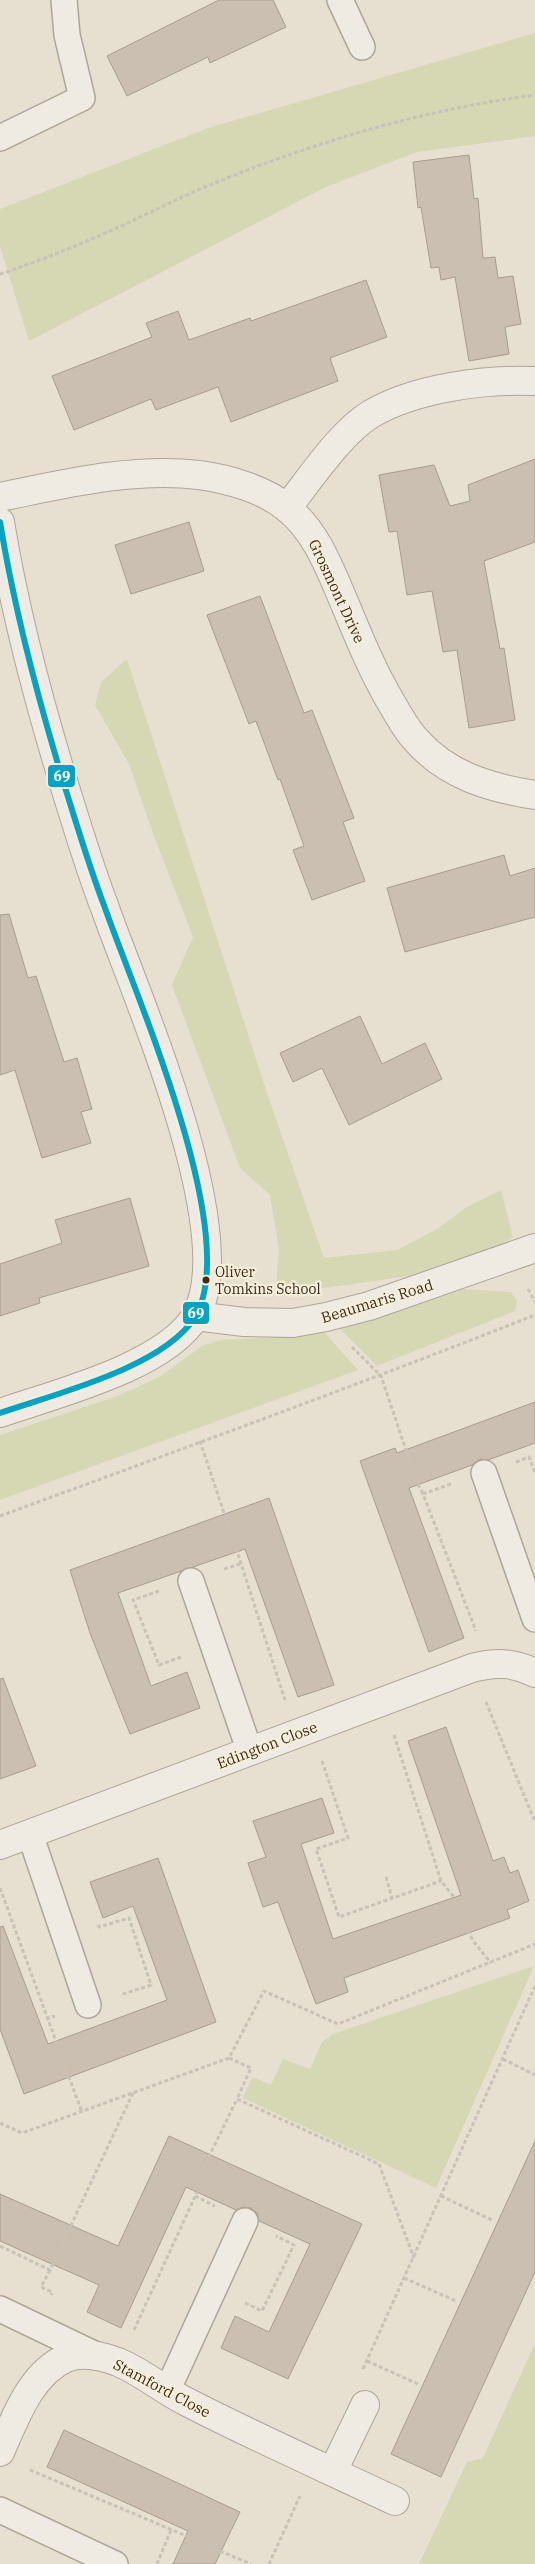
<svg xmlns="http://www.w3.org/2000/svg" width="535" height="2564" font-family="'IBM Plex Serif',serif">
<rect width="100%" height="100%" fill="#e7e0d1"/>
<!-- green -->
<g fill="#d6d7b3">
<path d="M 535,33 L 535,136 L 417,152 L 326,187 L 29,341 L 0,246 L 0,209 L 208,128 Z"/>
<path d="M 127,659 L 265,1087 L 324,1258 L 397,1250 L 437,1229 L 467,1207 L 501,1190 L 513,1238 L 474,1257 L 424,1274 L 317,1289 L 276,1286 L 279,1250 L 270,1195 L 240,1168 L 172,985 L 193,937 L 154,836 L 129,764 L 95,705 L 101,682 Z"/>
<path d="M 463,1289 L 511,1292 L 517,1301 L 515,1311 L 377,1366 L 339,1328 L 373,1320 Z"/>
<path d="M 324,1332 L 358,1370 L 0,1500 L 0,1435 L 115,1397 L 159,1377 L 202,1346 L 220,1340 L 300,1336 Z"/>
<path d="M 534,1966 L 436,2188 L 243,2098 L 252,2077 L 271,2085 L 283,2059 L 310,2069 L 322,2042 L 333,2034 Z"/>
<path d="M 535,2343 L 535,2564 L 419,2564 L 467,2462 L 483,2458 Z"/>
</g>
<!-- building -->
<g fill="#cbbfb2" stroke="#a89c90">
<path d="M 219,0 L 273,0 L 286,27 L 210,63 L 208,57 L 127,96 L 107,56 Z"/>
<path d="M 469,155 L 474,199 L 478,198 L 483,258 L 495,257 L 498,278 L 513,276 L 521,324 L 505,327 L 509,354 L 469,361 L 455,277 L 441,280 L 439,267 L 431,268 L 421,207 L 418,208 L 413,162 Z"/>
<path d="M 366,280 L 387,337 L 330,358 L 338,381 L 231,422 L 218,387 L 156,410 L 151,399 L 74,430 L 52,376 L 152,337 L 146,323 L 178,311 L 189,340 L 250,318 L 251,321 Z"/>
<path d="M 535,459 L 535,542 L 484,561 L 500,649 L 504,648 L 515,720 L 469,728 L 457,650 L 443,652 L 432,591 L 407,595 L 397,531 L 389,532 L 379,475 L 434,465 L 450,506 L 470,501 L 468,485 Z"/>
<path d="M 189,522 L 204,571 L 131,594 L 115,545 Z"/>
<path d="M 260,596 L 304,713 L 312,710 L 354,818 L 343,822 L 365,881 L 312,900 L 293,850 L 304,846 L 280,779 L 278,780 L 256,721 L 249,724 L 207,615 Z"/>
<path d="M 504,855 L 510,876 L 535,868 L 535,917 L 405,952 L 387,888 Z"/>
<path d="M 9,914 L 28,978 L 36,976 L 64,1062 L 77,1058 L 92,1109 L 81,1112 L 91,1143 L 42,1158 L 15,1070 L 0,1075 L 0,915 Z"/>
<path d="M 360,1016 L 382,1064 L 425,1043 L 442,1079 L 349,1125 L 322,1068 L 293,1082 L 280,1053 Z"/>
<path d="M 130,1198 L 149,1266 L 39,1298 L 40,1303 L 0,1316 L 0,1264 L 62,1243 L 55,1220 Z"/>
<path d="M 535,1402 L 535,1443 L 488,1460 L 480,1459 L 472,1465 L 409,1488 L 464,1638 L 429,1652 L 360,1461 L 395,1448 L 397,1453 Z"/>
<path d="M 269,1498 L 334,1685 L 298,1697 L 245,1549 L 118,1593 L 151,1686 L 187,1672 L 200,1708 L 130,1734 L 90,1633 L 70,1570 Z"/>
<path d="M 3,1678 L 36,1766 L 0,1779 L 0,1679 Z"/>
<path d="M 446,1727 L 493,1861 L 504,1857 L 510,1873 L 518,1870 L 529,1901 L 507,1910 L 510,1918 L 344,1978 L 348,1992 L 316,2004 L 278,1902 L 263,1907 L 248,1863 L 266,1857 L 253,1821 L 322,1798 L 334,1833 L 301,1844 L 333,1939 L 461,1895 L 408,1741 Z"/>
<path d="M 158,1858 L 216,2022 L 24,2094 L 0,2029 L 0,1927 L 3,1926 L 48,2044 L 167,2000 L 133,1906 L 103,1918 L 90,1882 Z"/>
<path d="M 169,2136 L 362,2224 L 288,2379 L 221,2348 L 235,2316 L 269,2332 L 310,2244 L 259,2221 L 257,2213 L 251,2208 L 243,2207 L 236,2210 L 186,2187 L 121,2328 L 87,2312 L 99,2285 L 0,2241 L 0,2194 L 118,2246 Z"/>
<path d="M 535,2141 L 535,2272 L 441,2477 L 391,2454 Z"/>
<path d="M 64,2430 L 240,2512 L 215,2564 L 173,2564 L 188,2531 L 47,2467 Z"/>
</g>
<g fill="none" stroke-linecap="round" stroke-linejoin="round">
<defs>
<g id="service">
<path d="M 340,0 L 362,47"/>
<path d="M 0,138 L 82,98 L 67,35 L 64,0"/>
<path d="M 484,1473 L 535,1619"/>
<path d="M 191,1581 L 250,1752"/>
<path d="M 30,1834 L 88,2005"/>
<path d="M 0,2309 L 96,2355"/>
<path d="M 167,2391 L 245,2221"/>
<path d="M 0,2510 L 115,2564"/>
</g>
<g id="minor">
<path d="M 0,497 C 64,484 133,467 199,475 C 228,479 264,489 287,508 C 317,532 330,570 345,604 C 359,638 373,672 392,704 C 399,716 407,731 417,741 C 448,776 491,788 535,795"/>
<path d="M 287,508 C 310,479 340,433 371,414 C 415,388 485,379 535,381"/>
<path d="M 0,522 C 16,620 43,718 73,813 C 83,845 93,877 105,908 C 135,994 243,1236 195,1317 C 164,1367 55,1394 0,1413"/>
<path d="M 195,1316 L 244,1322 L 293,1323 L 326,1317 L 369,1306 L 535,1248"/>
<path d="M 0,1845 L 472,1668 C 495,1662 513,1662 535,1673"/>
<path d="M 0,2452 C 15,2419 30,2374 66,2358 C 83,2351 102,2356 118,2362 C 142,2372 163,2390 187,2402 C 255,2437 325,2468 395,2501"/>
<path d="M 333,2471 L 365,2405"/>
</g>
</defs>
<!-- service casing -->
<use href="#service" stroke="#ada599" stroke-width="28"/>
<!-- minor casing -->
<use href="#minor" stroke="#ada599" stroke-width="30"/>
<!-- path -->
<g stroke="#c8c2b9" stroke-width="3" stroke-dasharray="4 2.5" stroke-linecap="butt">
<path d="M 0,274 C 40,261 81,244 119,227 C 148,214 176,199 205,187 C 311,143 421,110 535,95"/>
<path d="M 528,1289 L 535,1302"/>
<path d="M 352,1347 L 381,1376 L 411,1465"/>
<path d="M 200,1441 L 229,1528"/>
<path d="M 516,1462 L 529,1457 L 535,1473"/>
<path d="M 418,1484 L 423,1494"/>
<path d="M 451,1484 L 423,1494 L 476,1631"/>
<path d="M 0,1516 C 179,1450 358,1385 535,1315"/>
<path d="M 236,1548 L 285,1700"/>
<path d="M 224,1569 L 240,1564"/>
<path d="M 159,1591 L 133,1600 L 159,1665 L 181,1657"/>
<path d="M 486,1702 L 535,1822"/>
<path d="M 394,1735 L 441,1881 L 454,1897"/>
<path d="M 322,1761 L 348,1838 L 316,1849 L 339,1917 L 441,1881"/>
<path d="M 386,1877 L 392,1898"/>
<path d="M 0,1888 L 57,2044"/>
<path d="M 461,1919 L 474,1942 L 491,1963"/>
<path d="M 98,1925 L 99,1927 L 129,1918 L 151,1985 L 120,1995"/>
<path d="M 46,2019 L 55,2016"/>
<path d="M 229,2058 L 251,2068 L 237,2099 L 379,2164 L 414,2258"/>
<path d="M 503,2059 L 535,2075"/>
<path d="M 64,2064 L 82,2112"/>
<path d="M 0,2123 L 22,2133 L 229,2058 L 264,1991 L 338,2024 L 535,1944"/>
<path d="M 203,2169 L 237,2099"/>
<path d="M 195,2196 L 215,2206"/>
<path d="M 441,2196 L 494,2221"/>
<path d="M 0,2246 L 50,2270 L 133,2093"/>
<path d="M 50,2270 L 41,2287 L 52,2292 L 51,2295"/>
<path d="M 404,2278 L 456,2301"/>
<path d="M 245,2303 L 262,2311 L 294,2245 L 276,2236"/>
<path d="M 134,2330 L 197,2192"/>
<path d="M 367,2361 L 418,2384"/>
<path d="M 363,2369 L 535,1986"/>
<path d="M 30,2470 L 189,2537"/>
<path d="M 208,2546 L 251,2564"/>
<path d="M 157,2564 L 171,2530"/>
<path d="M 269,2564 L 300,2496"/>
</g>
<!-- service -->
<use href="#service" stroke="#efebe3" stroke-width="25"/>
<!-- minor -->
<use href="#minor" stroke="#efebe3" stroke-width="28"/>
<defs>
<path id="bus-1" d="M 0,522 C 16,620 43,718 73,813 C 83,845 93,877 105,908 C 135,994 243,1236 195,1317 C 164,1367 55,1394 0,1413"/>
</defs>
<!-- bus-1 casing -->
<use href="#bus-1" stroke="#f7eed8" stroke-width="10"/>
<!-- bus-1 -->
<use href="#bus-1" stroke="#03a3c5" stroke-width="6"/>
</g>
<!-- markers -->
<circle fill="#3d2e20" stroke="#f7eed8" stroke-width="2" cx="206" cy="1280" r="4.5"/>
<g text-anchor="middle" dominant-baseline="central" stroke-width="4.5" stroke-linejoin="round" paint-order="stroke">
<!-- bus labels -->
<g font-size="14" fill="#3d2e20" stroke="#f7eed8" text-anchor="start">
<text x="215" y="1272">Oliver<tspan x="215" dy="17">Tomkins School</tspan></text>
</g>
<!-- street labels -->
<g font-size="15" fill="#3d2e20" stroke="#f7eed8">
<text transform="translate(337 591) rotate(65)">Grosmont Drive</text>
<text transform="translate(377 1301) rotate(-17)">Beaumaris Road</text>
<text transform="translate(267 1745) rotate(-21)">Edington Close</text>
<text transform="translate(162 2388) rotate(28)">Stamford Close</text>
</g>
</g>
<g stroke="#f7eed8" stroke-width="2">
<rect x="47" y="764" width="29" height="24" rx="5" fill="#03a3c5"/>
<rect x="182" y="1301" width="28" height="24" rx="5" fill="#03a3c5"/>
</g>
<g font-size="14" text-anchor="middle" font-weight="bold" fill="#fff">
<text x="62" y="781">69</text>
<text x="196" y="1318">69</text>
</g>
</svg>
